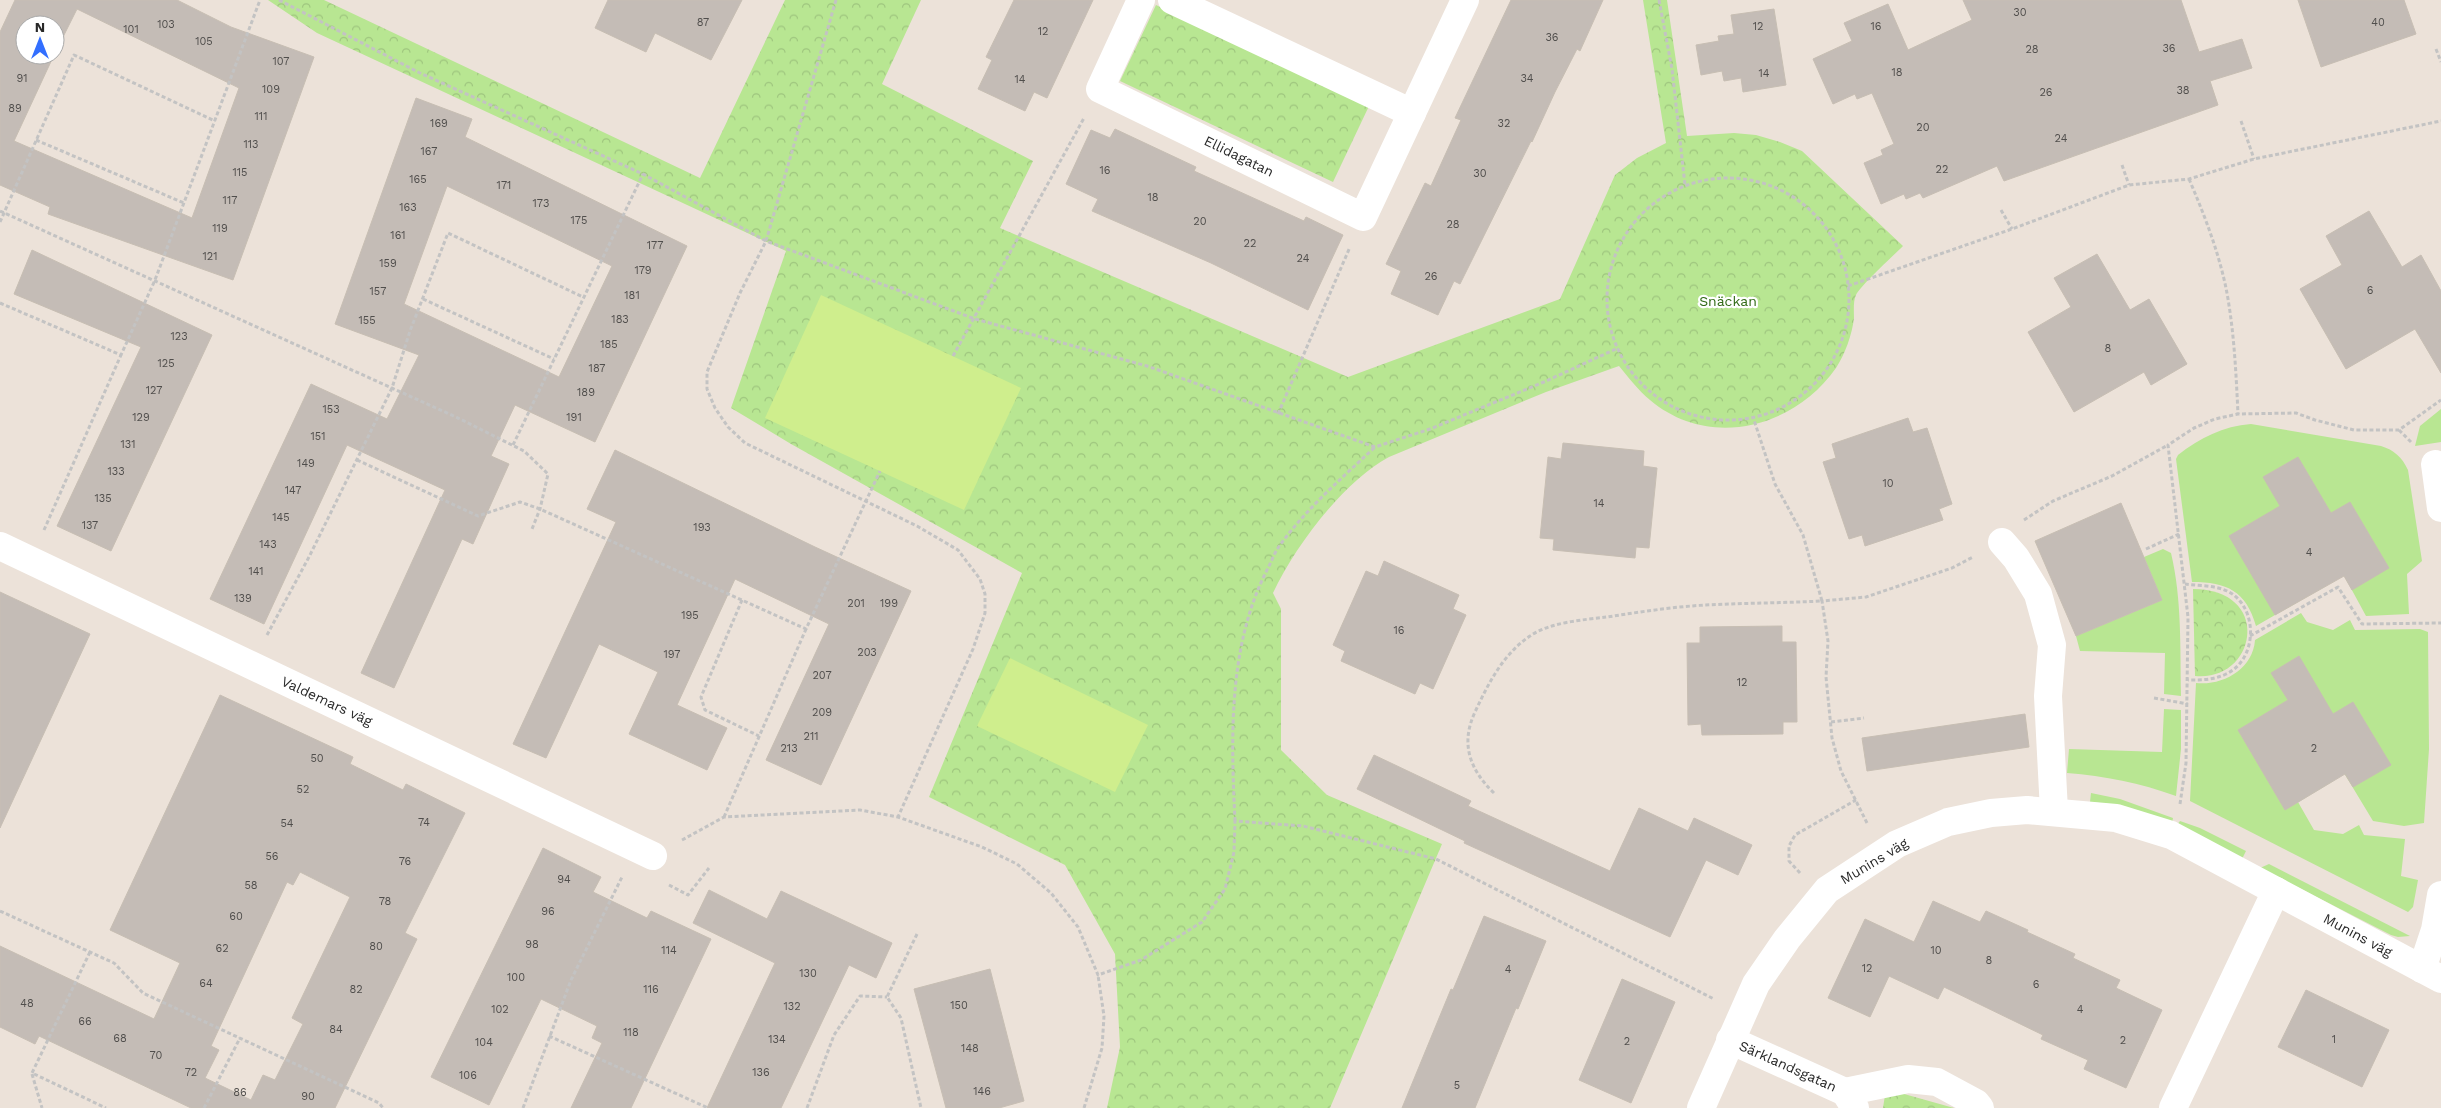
<svg xmlns="http://www.w3.org/2000/svg" width="2441" height="1108" font-family="'Work Sans',sans-serif">
<defs>
<pattern id="park-crowns" width="20" height="18" patternUnits="userSpaceOnUse" patternTransform="scale(1.25)"><rect width="20" height="18" fill="#b8e692"/><path d="M2 6a3 3 0 1 1 6 0M12 15a3 3 0 1 1 6 0" fill="none" stroke="#9ec57e"/></pattern>
</defs>
<rect width="100%" height="100%" fill="#ece2d9"/>
<!-- grass -->
<g fill="#b8e692">
<path d="M 2441,409 L 2441,442 L 2415,446 L 2420,426 Z"/>
<path d="M 2251,424 L 2381,446 C 2394,450 2402,457 2408,470 L 2422,561 L 2407,574 L 2409,614 L 2366,616 L 2341,570 L 2329,584 L 2256,626 C 2246,591 2227,582 2192,582 L 2176,459 L 2178,455 C 2200,438 2223,426 2251,424 Z"/>
<path d="M 2163,549 L 2171,553 C 2182,599 2180,648 2181,696 L 2164,694 L 2165,653 L 2080,651 L 2076,636 L 2162,600 L 2144,557 Z"/>
<path d="M 2301,613 L 2307,622 L 2333,630 L 2350,620 L 2355,630 L 2420,629 L 2428,632 L 2429,749 L 2424,823 L 2404,826 L 2373,821 L 2341,768 L 2330,775 L 2333,781 L 2298,802 L 2314,830 L 2343,834 L 2359,825 L 2364,835 L 2405,839 L 2401,876 L 2418,880 L 2413,907 L 2408,912 L 2190,801 L 2196,683 C 2223,686 2253,669 2255,640 Z"/>
<path d="M 2164,709 L 2181,710 L 2181,749 L 2176,796 C 2140,783 2105,776 2067,773 L 2069,749 L 2162,752 Z"/>
<path d="M 2091,793 L 2120,799 L 2173,818 L 2172,823 L 2118,805 L 2090,802 Z"/>
<path d="M 2180,821 L 2200,828 L 2246,851 L 2242,859 L 2177,825 Z"/>
<path d="M 2269,864 L 2410,936 L 2398,937 L 2391,935 L 2260,868 Z"/>
</g>
<!-- park -->
<g fill="url(#park-crowns)">
<path d="M 268,0 L 324,0 L 700,178 L 785,0 L 921,0 L 882,84 L 1033,161 L 1000,228 L 1348,377 L 1560,299 L 1615,175 L 1637,158 L 1666,143 L 1643,0 L 1667,0 L 1687,136 L 1734,133 L 1756,135 L 1780,142 L 1802,151 L 1903,246 C 1894,255 1860,286 1856,295 C 1853,301 1854,312 1854,318 C 1852,335 1845,354 1836,368 C 1794,428 1709,450 1650,400 C 1638,390 1629,378 1619,366 L 1546,392 L 1389,457 C 1344,481 1295,546 1273,593 L 1281,609 L 1281,750 L 1327,795 L 1442,844 L 1330,1108 L 1107,1108 L 1120,1047 L 1115,954 L 1065,865 L 929,797 L 1022,573 L 791,444 L 731,408 L 786,251 L 317,33 Z"/>
<path d="M 1156,5 L 1369,106 L 1333,182 L 1120,81 Z"/>
<path d="M 2193,589 C 2273,589 2257,682 2195,676 Z"/>
<path d="M 1897,1092 L 1954,1108 L 1883,1108 L 1885,1095 Z"/>
</g>
<!-- pitch -->
<g fill="#cfee8d">
<path d="M 821,295 L 1021,388 L 964,510 L 765,418 Z"/>
<path d="M 1010,658 L 1148,725 L 1115,792 L 977,726 Z"/>
</g>
<!-- building -->
<g fill="#c4bcb6" stroke="#c7beb3" fill-rule="evenodd">
<path d="M 15,0 L 177,0 L 231,27 L 314,57 L 233,280 L 48,214 L 50,207 L 0,185 L 0,32 ZM 77,9 L 239,88 L 192,218 L 14,141 L 54,55 L 25,55 L 25,25 L 55,25 L 55,53 Z"/>
<path d="M 608,0 L 742,0 L 711,60 L 655,33 L 646,52 L 595,28 Z"/>
<path d="M 1014,0 L 1093,0 L 1047,98 L 1034,92 L 1025,111 L 978,89 L 992,60 L 986,57 Z"/>
<path d="M 1511,0 L 1603,0 L 1580,51 L 1577,49 L 1555,92 L 1532,142 L 1531,141 L 1460,284 L 1454,281 L 1438,315 L 1391,294 L 1401,271 L 1386,264 L 1425,183 L 1431,186 L 1461,120 L 1455,118 Z"/>
<path d="M 1963,0 L 2181,0 L 2199,52 L 2242,39 L 2252,68 L 2210,81 L 2218,105 L 2004,181 L 1997,166 L 1923,198 L 1920,193 L 1906,199 L 1904,194 L 1881,204 L 1864,163 L 1883,155 L 1881,150 L 1894,144 L 1872,93 L 1857,99 L 1855,94 L 1833,104 L 1813,59 L 1852,41 L 1844,23 L 1888,4 L 1908,50 L 1972,20 Z"/>
<path d="M 2298,0 L 2404,0 L 2416,34 L 2321,67 Z"/>
<path d="M 1774,9 L 1786,85 L 1743,92 L 1741,78 L 1724,81 L 1722,71 L 1701,75 L 1696,45 L 1719,41 L 1718,36 L 1734,34 L 1731,15 Z"/>
<path d="M 416,98 L 472,119 L 465,137 L 687,246 L 595,442 L 515,405 L 491,456 L 509,464 L 473,544 L 462,539 L 394,688 L 361,673 L 445,490 L 347,445 L 264,624 L 210,599 L 311,384 L 387,419 L 419,355 L 335,324 ZM 447,186 L 612,266 L 559,377 L 404,304 Z"/>
<path d="M 1115,129 L 1196,167 L 1194,171 L 1304,221 L 1306,217 L 1343,235 L 1308,310 L 1211,263 L 1092,211 L 1098,199 L 1066,184 L 1091,130 L 1110,138 Z"/>
<path d="M 2369,211 L 2402,267 L 2421,255 L 2441,291 L 2441,373 L 2415,329 L 2346,369 L 2300,289 L 2342,265 L 2326,236 Z"/>
<path d="M 32,250 L 212,335 L 111,551 L 57,526 L 141,347 L 14,294 Z"/>
<path d="M 2097,254 L 2130,310 L 2149,299 L 2187,364 L 2151,385 L 2144,372 L 2074,412 L 2028,332 L 2071,307 L 2054,278 Z"/>
<path d="M 1908,418 L 1913,432 L 1927,428 L 1952,504 L 1939,509 L 1943,520 L 1865,546 L 1862,535 L 1849,539 L 1823,462 L 1836,458 L 1832,444 Z"/>
<path d="M 1563,443 L 1644,451 L 1643,466 L 1657,468 L 1649,548 L 1636,547 L 1635,558 L 1553,550 L 1554,539 L 1540,538 L 1548,457 L 1561,459 Z"/>
<path d="M 615,450 L 815,547 L 911,591 L 821,785 L 766,760 L 829,624 L 735,579 L 677,705 L 727,728 L 707,770 L 629,734 L 658,672 L 599,644 L 546,758 L 513,744 L 616,522 L 587,509 Z"/>
<path d="M 2298,457 L 2331,513 L 2350,502 L 2389,568 L 2352,590 L 2344,576 L 2275,615 L 2229,536 L 2280,506 L 2263,477 Z"/>
<path d="M 2121,503 L 2162,600 L 2076,636 L 2035,541 Z"/>
<path d="M 1384,561 L 1459,595 L 1453,609 L 1466,615 L 1433,689 L 1420,683 L 1415,694 L 1341,661 L 1345,651 L 1333,645 L 1366,571 L 1378,576 Z"/>
<path d="M 0,592 L 90,634 L 0,828 Z"/>
<path d="M 1782,626 L 1782,642 L 1796,642 L 1797,722 L 1783,722 L 1783,734 L 1702,735 L 1701,724 L 1688,725 L 1687,643 L 1700,643 L 1700,627 Z"/>
<path d="M 2299,656 L 2333,714 L 2353,702 L 2391,765 L 2353,787 L 2345,774 L 2285,810 L 2238,730 L 2288,700 L 2271,673 Z"/>
<path d="M 220,695 L 353,757 L 350,764 L 403,790 L 406,784 L 465,813 L 405,933 L 417,939 L 335,1108 L 191,1108 L 39,1036 L 35,1044 L 0,1027 L 0,946 L 154,1019 L 180,963 L 110,930 ZM 300,872 L 350,897 L 292,1018 L 303,1024 L 275,1080 L 263,1075 L 251,1100 L 205,1078 L 219,1050 L 211,1046 L 287,882 L 293,885 Z"/>
<path d="M 2025,714 L 2029,747 L 1867,771 L 1862,738 Z"/>
<path d="M 1374,755 L 1471,801 L 1468,806 L 1610,871 L 1639,808 L 1688,831 L 1694,818 L 1752,845 L 1738,875 L 1706,860 L 1670,937 L 1464,843 L 1465,841 L 1357,789 Z"/>
<path d="M 543,848 L 601,877 L 593,892 L 647,918 L 651,911 L 711,939 L 631,1108 L 571,1108 L 602,1043 L 592,1038 L 597,1026 L 541,999 L 489,1105 L 431,1077 Z"/>
<path d="M 709,890 L 767,919 L 781,891 L 892,943 L 876,978 L 849,965 L 781,1108 L 707,1108 L 775,963 L 693,923 Z"/>
<path d="M 1933,901 L 1980,922 L 1986,911 L 2028,930 L 2027,932 L 2075,954 L 2073,958 L 2120,980 L 2116,988 L 2162,1010 L 2126,1088 L 2084,1069 L 2088,1060 L 2041,1039 L 2043,1035 L 1944,987 L 1938,999 L 1889,976 L 1870,1017 L 1828,998 L 1865,919 L 1914,942 Z"/>
<path d="M 1484,916 L 1546,941 L 1518,1009 L 1516,1008 L 1475,1108 L 1402,1108 L 1451,989 L 1453,990 Z"/>
<path d="M 990,969 L 1024,1101 L 999,1108 L 946,1108 L 914,989 Z"/>
<path d="M 1622,979 L 1675,1002 L 1631,1103 L 1579,1080 Z"/>
<path d="M 2306,990 L 2389,1030 L 2362,1087 L 2278,1047 Z"/>
</g>
<g fill="none" stroke-linecap="round" stroke-linejoin="round">
<!-- path -->
<g stroke="#c3c3c3" stroke-width="3" stroke-dasharray="4 2.5" stroke-linecap="butt">
<path d="M 279,0 L 420,73 L 643,174 L 766,241 L 975,319 L 1147,366 L 1375,447 L 1430,429 L 1544,382 L 1618,348"/>
<path d="M 836,0 L 766,241 L 740,293 L 707,372 L 707,389 L 715,408 L 728,427 L 745,443 L 917,526 L 958,550 L 980,579 L 985,594 L 985,613 L 973,649 L 898,817"/>
<path d="M 1659,0 L 1672,69 L 1685,185"/>
<path d="M 2436,49 L 2441,62"/>
<path d="M 2241,121 L 2254,159"/>
<path d="M 36,140 L 184,203"/>
<path d="M 2122,165 L 2129,185"/>
<circle cx="1728" cy="299" r="121"/>
<path d="M 2189,179 C 2204,214 2218,250 2226,288 C 2234,329 2236,372 2238,414"/>
<path d="M 2001,210 L 2012,229"/>
<path d="M 0,211 L 456,417 L 524,451 L 548,474 L 540,509 L 532,529"/>
<path d="M 0,222 L 74,55 L 215,121"/>
<path d="M 1848,286 L 2012,229 L 2129,185 L 2189,179 L 2254,159 L 2441,121"/>
<path d="M 423,299 L 554,359"/>
<path d="M 0,303 L 121,355 L 155,280 L 260,0"/>
<path d="M 953,356 L 1084,118"/>
<path d="M 1278,414 L 1350,247"/>
<path d="M 2399,430 L 2411,442"/>
<path d="M 513,445 L 643,174"/>
<path d="M 357,460 L 478,516 L 520,502 L 540,509 L 806,629 L 880,471"/>
<path d="M 2024,520 L 2053,501 L 2112,476 L 2168,445"/>
<path d="M 44,530 L 121,355"/>
<path d="M 2146,549 L 2179,534"/>
<path d="M 2185,584 C 2198,586 2214,585 2227,591 C 2259,606 2258,660 2226,674 C 2214,680 2201,680 2188,680"/>
<path d="M 742,600 L 701,697 L 705,710 L 759,736"/>
<path d="M 267,635 L 309,557 L 392,388 L 410,331 L 448,233 L 583,297"/>
<path d="M 2250,636 L 2338,587 L 2362,624 L 2441,623"/>
<path d="M 2154,698 L 2188,704"/>
<path d="M 1831,722 L 1864,718"/>
<path d="M 1494,793 C 1470,770 1460,744 1475,712 C 1488,684 1503,654 1530,636 C 1550,622 1583,620 1607,617 C 1639,612 1672,607 1705,605 C 1744,603 1783,603 1822,601 L 1803,535 L 1775,484 L 1753,417"/>
<path d="M 2180,804 L 2186,763 L 2188,617 L 2168,445 L 2194,428 L 2215,419 L 2238,414 L 2296,413 L 2315,420 L 2354,430 L 2399,430 L 2441,400"/>
<path d="M 724,817 L 806,629"/>
<path d="M 1235,821 C 1231,738 1228,648 1266,572 C 1271,563 1274,553 1280,545 C 1307,508 1342,478 1375,447"/>
<path d="M 1867,823 L 1841,771 L 1832,738 L 1826,677 L 1828,641 L 1822,601 L 1866,597 L 1952,568 L 1973,557"/>
<path d="M 682,840 L 724,817 L 860,810 L 898,817 L 982,847 L 1017,864 L 1051,893 L 1078,927 L 1098,975 L 1141,960 L 1202,922 L 1225,889 L 1234,852 L 1235,821 L 1303,826 L 1436,859 L 1714,999"/>
<path d="M 1800,873 L 1789,861 L 1789,846 L 1795,835 L 1856,800"/>
<path d="M 669,885 L 688,895 L 709,868"/>
<path d="M 0,911 L 114,963 L 143,993 L 379,1103 L 383,1108"/>
<path d="M 917,934 L 887,997 L 901,1018 L 921,1108"/>
<path d="M 90,952 L 32,1073 L 106,1108"/>
<path d="M 549,1036 L 708,1108"/>
<path d="M 32,1074 L 42,1108"/>
<path d="M 204,1108 L 240,1038"/>
<path d="M 523,1108 L 571,980 L 622,877"/>
<path d="M 807,1108 L 834,1035 L 860,996 L 887,997"/>
<path d="M 1084,1108 L 1102,1048 L 1104,1016 L 1098,975"/>
</g>
<!-- minor -->
<g stroke="#fff" stroke-width="28">
<path d="M 1141,0 L 1100,89 L 1363,217 L 1465,0"/>
<path d="M 1172,0 L 1412,113"/>
<path d="M 2435,464 L 2441,508"/>
<path d="M 2002,542 L 2016,558 L 2038,594 L 2052,645 L 2048,696 L 2054,811"/>
<path d="M 0,546 L 653,856"/>
<path d="M 2422,969 L 2435,930 L 2441,895"/>
<path d="M 1730,1040 L 1845,1092 L 1855,1108"/>
<path d="M 1845,1092 L 1908,1079 L 1937,1082 L 1976,1103 L 1980,1108"/>
<path d="M 1701,1108 L 1756,984 L 1787,939 L 1827,890 L 1897,844 L 1948,822 L 1991,813 L 2027,810 L 2116,818 L 2171,835 L 2441,979"/>
<path d="M 2173,1108 L 2276,891"/>
</g>
</g>
<g text-anchor="middle" dominant-baseline="central" stroke-width="4.5" stroke-linejoin="round" paint-order="stroke">
<!-- number labels -->
<g font-size="11" fill="#504e4c">
<text x="2020" y="12">30</text>
<text x="703" y="22">87</text>
<text x="2378" y="22">40</text>
<text x="166" y="24">103</text>
<text x="1758" y="26">12</text>
<text x="1876" y="26">16</text>
<text x="131" y="29">101</text>
<text x="1043" y="31">12</text>
<text x="1552" y="37">36</text>
<text x="204" y="41">105</text>
<text x="2169" y="48">36</text>
<text x="2032" y="49">28</text>
<text x="281" y="61">107</text>
<text x="1897" y="72">18</text>
<text x="1764" y="73">14</text>
<text x="22" y="78">91</text>
<text x="1527" y="78">34</text>
<text x="1020" y="79">14</text>
<text x="271" y="89">109</text>
<text x="2183" y="90">38</text>
<text x="2046" y="92">26</text>
<text x="15" y="108">89</text>
<text x="261" y="116">111</text>
<text x="439" y="123">169</text>
<text x="1504" y="123">32</text>
<text x="1923" y="127">20</text>
<text x="2061" y="138">24</text>
<text x="251" y="144">113</text>
<text x="429" y="151">167</text>
<text x="1942" y="169">22</text>
<text x="1105" y="170">16</text>
<text x="240" y="172">115</text>
<text x="1480" y="173">30</text>
<text x="418" y="179">165</text>
<text x="504" y="185">171</text>
<text x="1153" y="197">18</text>
<text x="230" y="200">117</text>
<text x="541" y="203">173</text>
<text x="408" y="207">163</text>
<text x="579" y="220">175</text>
<text x="1200" y="221">20</text>
<text x="1453" y="224">28</text>
<text x="220" y="228">119</text>
<text x="398" y="235">161</text>
<text x="1250" y="243">22</text>
<text x="655" y="245">177</text>
<text x="210" y="256">121</text>
<text x="1303" y="258">24</text>
<text x="388" y="263">159</text>
<text x="643" y="270">179</text>
<text x="1431" y="276">26</text>
<text x="2370" y="290">6</text>
<text x="378" y="291">157</text>
<text x="632" y="295">181</text>
<text x="620" y="319">183</text>
<text x="367" y="320">155</text>
<text x="179" y="336">123</text>
<text x="609" y="344">185</text>
<text x="2108" y="348">8</text>
<text x="166" y="363">125</text>
<text x="597" y="368">187</text>
<text x="154" y="390">127</text>
<text x="586" y="392">189</text>
<text x="331" y="409">153</text>
<text x="141" y="417">129</text>
<text x="574" y="417">191</text>
<text x="318" y="436">151</text>
<text x="128" y="444">131</text>
<text x="306" y="463">149</text>
<text x="116" y="471">133</text>
<text x="1888" y="483">10</text>
<text x="293" y="490">147</text>
<text x="103" y="498">135</text>
<text x="1599" y="503">14</text>
<text x="281" y="517">145</text>
<text x="90" y="525">137</text>
<text x="702" y="527">193</text>
<text x="268" y="544">143</text>
<text x="2309" y="552">4</text>
<text x="256" y="571">141</text>
<text x="243" y="598">139</text>
<text x="856" y="603">201</text>
<text x="889" y="603">199</text>
<text x="690" y="615">195</text>
<text x="1399" y="630">16</text>
<text x="867" y="652">203</text>
<text x="672" y="654">197</text>
<text x="822" y="675">207</text>
<text x="1742" y="682">12</text>
<text x="822" y="712">209</text>
<text x="811" y="736">211</text>
<text x="789" y="748">213</text>
<text x="2314" y="748">2</text>
<text x="317" y="758">50</text>
<text x="303" y="789">52</text>
<text x="424" y="822">74</text>
<text x="287" y="823">54</text>
<text x="272" y="856">56</text>
<text x="405" y="861">76</text>
<text x="564" y="879">94</text>
<text x="251" y="885">58</text>
<text x="385" y="901">78</text>
<text x="548" y="911">96</text>
<text x="236" y="916">60</text>
<text x="532" y="944">98</text>
<text x="376" y="946">80</text>
<text x="222" y="948">62</text>
<text x="669" y="950">114</text>
<text x="1936" y="950">10</text>
<text x="1989" y="960">8</text>
<text x="1867" y="968">12</text>
<text x="1508" y="969">4</text>
<text x="808" y="973">130</text>
<text x="516" y="977">100</text>
<text x="206" y="983">64</text>
<text x="2036" y="984">6</text>
<text x="356" y="989">82</text>
<text x="651" y="989">116</text>
<text x="27" y="1003">48</text>
<text x="959" y="1005">150</text>
<text x="792" y="1006">132</text>
<text x="500" y="1009">102</text>
<text x="2080" y="1009">4</text>
<text x="85" y="1021">66</text>
<text x="336" y="1029">84</text>
<text x="631" y="1032">118</text>
<text x="120" y="1038">68</text>
<text x="777" y="1039">134</text>
<text x="2334" y="1039">1</text>
<text x="2123" y="1040">2</text>
<text x="1627" y="1041">2</text>
<text x="484" y="1042">104</text>
<text x="970" y="1048">148</text>
<text x="156" y="1055">70</text>
<text x="191" y="1072">72</text>
<text x="761" y="1072">136</text>
<text x="468" y="1075">106</text>
<text x="1457" y="1085">5</text>
<text x="982" y="1091">146</text>
<text x="240" y="1092">86</text>
<text x="308" y="1096">90</text>
</g>
<!-- street labels -->
<g font-size="14" fill="#292929" stroke="#fff">
<text transform="translate(1239 156) rotate(26)">Ellidagatan</text>
<text transform="translate(327 701) rotate(25)">Valdemars väg</text>
<text transform="translate(1874 861) rotate(-31)">Munins väg</text>
<text transform="translate(2358 935) rotate(28)">Munins väg</text>
<text transform="translate(1788 1066) rotate(24)">Särklandsgatan</text>
</g>
<!-- park labels -->
<g font-size="14" fill="#306915" stroke="#fff">
<text x="1728" y="301">Snäckan</text>
</g>
</g>
<!-- north arrow -->
<g transform="translate(40 40)"><circle r="24" fill="#ffffff" stroke="#a9a9a9"/>
<path d="M0-4L9 19L0 12L-9 19Z" fill="#336fff"/>
<text y="-8" font-size="14" font-weight="bold" text-anchor="middle" fill="#292929">N</text>
</g>
</svg>
